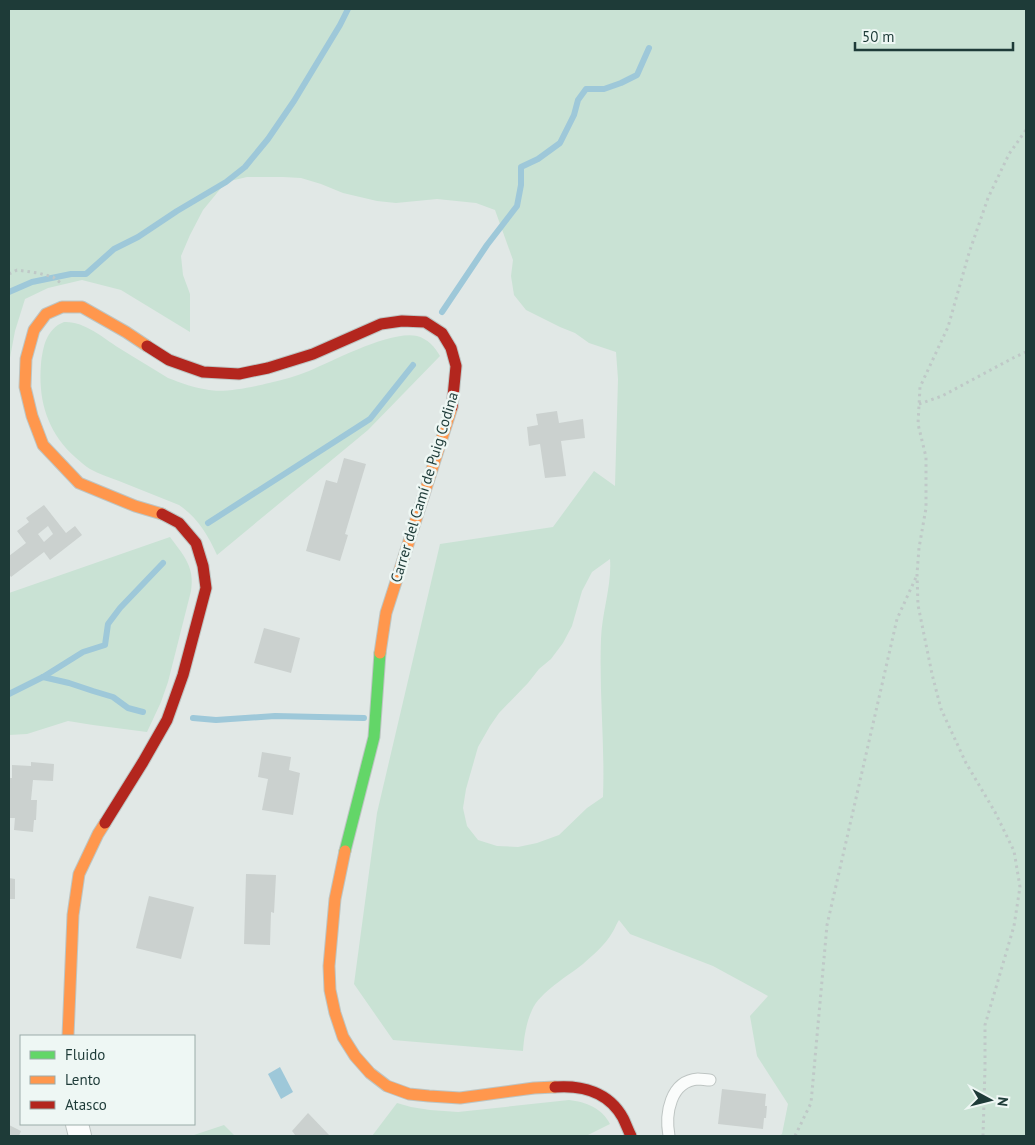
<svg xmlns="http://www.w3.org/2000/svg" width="1035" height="1145" font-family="'PT Sans',sans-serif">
<rect width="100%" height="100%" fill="#e1e8e6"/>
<!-- green -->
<g fill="#c9e2d4" fill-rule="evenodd">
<path d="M 9,9 L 1026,9 L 1026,1136 L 778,1136 L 782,1134 L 788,1104 L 757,1056 L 750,1016 L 768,996 L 713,966 L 630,934 L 619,920 C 616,924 615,929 612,933 C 605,945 593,955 583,964 C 568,976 540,992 532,1010 C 526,1023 524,1038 523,1051 L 393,1040 L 354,984 L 377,813 L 440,544 L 553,527 L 594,471 L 615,486 L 618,379 L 616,352 L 589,343 L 575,333 L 560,327 L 526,310 L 514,295 L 511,276 L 513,260 L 495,210 L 476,203 L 437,199 L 396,203 L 377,201 L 343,193 L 321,184 L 301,178 L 283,177 L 247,177 L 226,182 L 203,210 L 190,235 L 181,256 L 183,275 L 190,294 L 190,332 L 121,290 L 82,280 L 48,288 L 25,299 L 15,331 L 9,363 ZM 610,559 C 612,585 602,612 601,639 C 599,692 605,744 603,797 L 587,808 L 559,835 L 537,843 L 518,847 L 497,846 L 478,840 L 467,826 L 463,808 L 466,789 L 478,747 L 490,726 L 499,713 L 528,683 L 539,669 L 551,659 L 563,643 L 572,626 L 582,591 L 592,572 Z"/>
<path d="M 64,322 C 84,321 102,337 119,348 C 135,358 152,368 168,378 C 181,383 195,388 209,390 C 224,393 253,387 269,383 C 283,380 297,376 309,371 C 335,360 391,330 417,336 C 428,339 435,347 440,356 L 368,430 L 217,555 C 208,535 197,517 179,505 C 159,497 139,489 119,481 C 109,477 99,474 90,469 C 85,466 80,461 75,457 C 47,432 38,400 41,364 C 43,347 46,329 64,322 Z"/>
<path d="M 170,537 C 184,556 195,567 191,591 L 168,682 L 161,702 L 147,732 L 93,725 L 68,721 L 27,734 L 9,735 L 9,593 Z"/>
<path d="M 569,1100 C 586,1102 602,1108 610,1124 L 586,1136 L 372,1136 L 397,1103 L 411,1107 L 430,1110 L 458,1112 Z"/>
<path d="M 224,1125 L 235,1136 L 191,1136 Z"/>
</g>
<!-- water -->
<path fill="#9ec8d9" d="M 280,1067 L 293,1092 L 281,1099 L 268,1074 Z"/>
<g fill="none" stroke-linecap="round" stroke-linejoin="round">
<!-- stream -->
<g stroke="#9ec8d9" stroke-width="6">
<path d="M 9,292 L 32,282 L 71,274 L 86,274 L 114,249 L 138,237 L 177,211 L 226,182 L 245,167 L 268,139 L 294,101 L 340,25 L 348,9"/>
<path d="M 442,312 L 487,245 L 517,206 L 521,185 L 521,167 L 538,159 L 560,143 L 574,115 L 578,100 L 586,89 L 604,89 L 621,83 L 637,75 L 649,48"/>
<path d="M 208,523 L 370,419 L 413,365"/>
<path d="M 43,677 L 69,683 L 93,691 L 113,697 L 128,708 L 143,712"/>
<path d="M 9,694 L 43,677 L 83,652 L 105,645 L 108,624 L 120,608 L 163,563"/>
<path d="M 193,718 L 216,720 L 275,716 L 364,718"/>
</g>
</g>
<!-- building -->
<g fill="#cbd1cf" fill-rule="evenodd">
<path d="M 557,411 L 559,423 L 583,419 L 585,438 L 561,441 L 566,476 L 545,478 L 540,444 L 529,446 L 527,427 L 538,425 L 536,414 Z"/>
<path d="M 344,458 L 366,464 L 345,534 L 348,535 L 340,561 L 306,551 L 326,480 L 337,483 Z"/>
<path d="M 44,505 L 66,533 L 75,526 L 82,535 L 50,560 L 44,552 L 11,577 L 9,574 L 9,556 L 26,543 L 17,531 L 29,522 L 26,518 ZM 48,526 L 53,534 L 44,542 L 38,534 Z"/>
<path d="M 264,628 L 300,638 L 291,673 L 254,663 Z"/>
<path d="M 262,752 L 291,757 L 289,770 L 300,773 L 293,815 L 262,810 L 268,779 L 258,777 Z"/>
<path d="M 31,762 L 54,764 L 53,781 L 33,780 L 31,800 L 37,800 L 36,820 L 34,820 L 33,832 L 14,830 L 15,818 L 9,818 L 9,778 L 12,778 L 12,765 L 31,766 Z"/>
<path d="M 246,874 L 276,875 L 274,913 L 271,912 L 270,945 L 244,944 Z"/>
<path d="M 9,878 L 15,879 L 15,899 L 9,899 Z"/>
<path d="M 149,896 L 194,907 L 181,959 L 136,948 Z"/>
<path d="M 722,1089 L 766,1094 L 765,1106 L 767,1106 L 766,1118 L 764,1118 L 763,1129 L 718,1124 Z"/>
<path d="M 308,1113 L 330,1136 L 296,1136 L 292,1131 Z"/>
<path d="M 9,1125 L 21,1131 L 19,1136 L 9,1136 Z"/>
</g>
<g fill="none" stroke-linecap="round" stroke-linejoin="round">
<defs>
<path id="lane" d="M 669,1136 C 665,1114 670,1081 698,1079 C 702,1079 706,1080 710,1080"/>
<path id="street" d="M 77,1124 L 80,1136"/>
<path id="fast" d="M 345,851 L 374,737 L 380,653"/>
<g id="slow">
<path d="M 147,346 L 126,332 L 82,307 L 62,307 L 46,314 L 34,330 L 26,359 L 25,387 L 32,416 L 43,445 L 79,483 L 135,506 L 162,514"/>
<path d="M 380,653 L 386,613 L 452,407"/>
<path d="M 345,851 L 335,899 L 329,966 L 330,990 L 335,1013 L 343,1037 L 355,1056 L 370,1073 L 387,1086 L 409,1094 L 429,1096 L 460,1098 L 534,1088 L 555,1087"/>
<path d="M 68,1036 L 73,915 L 79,874 L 98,834 L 105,823"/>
</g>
<g id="jam">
<path d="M 147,346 L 169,360 L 203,372 L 239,374 L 268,368 L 313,354 L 381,324 L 402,321 L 425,322 L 442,333 L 451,348 L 456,366 L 452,407"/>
<path d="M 105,823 L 143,762 L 167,720 L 183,675 L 206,588 L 203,566 L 196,543 L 179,523 L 162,514"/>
<path d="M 555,1087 C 582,1085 609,1092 623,1118 C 626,1124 628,1130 631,1136"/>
</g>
</defs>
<!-- lane casing -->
<use href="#lane" stroke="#bec5c3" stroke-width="13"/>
<!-- street casing -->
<use href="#street" stroke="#bec5c3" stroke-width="24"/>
<!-- fast casing -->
<use href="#fast" stroke="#bdc5c3" stroke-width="13"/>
<!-- slow casing -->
<use href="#slow" stroke="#bdc5c3" stroke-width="13"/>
<!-- jam casing -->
<use href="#jam" stroke="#bdc5c3" stroke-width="13"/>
<!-- path -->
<g stroke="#bfc8c7" stroke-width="3" stroke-dasharray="2.5 4" stroke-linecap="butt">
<path d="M 9,274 L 17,270 L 38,273 L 53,277 L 62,284"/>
<path d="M 919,404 L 942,396 L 1013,358 L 1026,352"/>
<path d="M 795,1136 L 811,1103 L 827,925 L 897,619 L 917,575"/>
<path d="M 983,1136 L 985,1068 L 985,1025 L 1014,926 L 1020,887 L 1014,851 L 995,812 L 966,763 L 941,709 L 932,674 L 918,605 L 917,574 L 919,548 L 926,508 L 926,457 L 918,424 L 920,387 L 948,327 L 969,253 L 988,198 L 1009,154 L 1026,130"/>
</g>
<!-- lane -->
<use href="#lane" stroke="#fafcfb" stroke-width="11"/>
<!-- street -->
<use href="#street" stroke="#fafcfb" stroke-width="22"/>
<!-- fast -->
<use href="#fast" stroke="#63d668" stroke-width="11"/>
<!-- slow -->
<use href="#slow" stroke="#ff974d" stroke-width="11"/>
<!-- jam -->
<use href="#jam" stroke="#b3261e" stroke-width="11"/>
</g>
<g text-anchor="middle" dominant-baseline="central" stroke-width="5" stroke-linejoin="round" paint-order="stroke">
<!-- street labels -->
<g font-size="15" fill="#1e3b38" stroke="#eef7f4">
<text transform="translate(424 487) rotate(-73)">Carrer del Camí de Puig Codina</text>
</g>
</g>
<!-- border -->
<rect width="1035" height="1145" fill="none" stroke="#1e3b38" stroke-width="20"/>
<!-- legend -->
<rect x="20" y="1035" width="175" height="90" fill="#eef7f4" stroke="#9baca9"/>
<rect x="30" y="1051" width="25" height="8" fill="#63d668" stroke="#9baca9"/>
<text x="65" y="1060" font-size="15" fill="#1e3b38">Fluido</text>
<rect x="30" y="1076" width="25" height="8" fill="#ff974d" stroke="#9baca9"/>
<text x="65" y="1085" font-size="15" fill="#1e3b38">Lento</text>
<rect x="30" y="1101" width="25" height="8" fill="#b3261e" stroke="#9baca9"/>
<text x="65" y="1110" font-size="15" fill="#1e3b38">Atasco</text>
<!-- north arrow -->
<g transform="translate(990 1100) rotate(97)" stroke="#eef7f4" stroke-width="4" paint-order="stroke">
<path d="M0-4L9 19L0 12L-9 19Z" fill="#1e3b38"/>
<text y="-8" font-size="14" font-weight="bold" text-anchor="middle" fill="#1e3b38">N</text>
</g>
<!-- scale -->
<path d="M855 42v8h158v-8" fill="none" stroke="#1e3b38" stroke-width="2.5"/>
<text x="862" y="42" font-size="15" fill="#1e3b38" stroke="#eef7f4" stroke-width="4" paint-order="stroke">50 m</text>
</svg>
